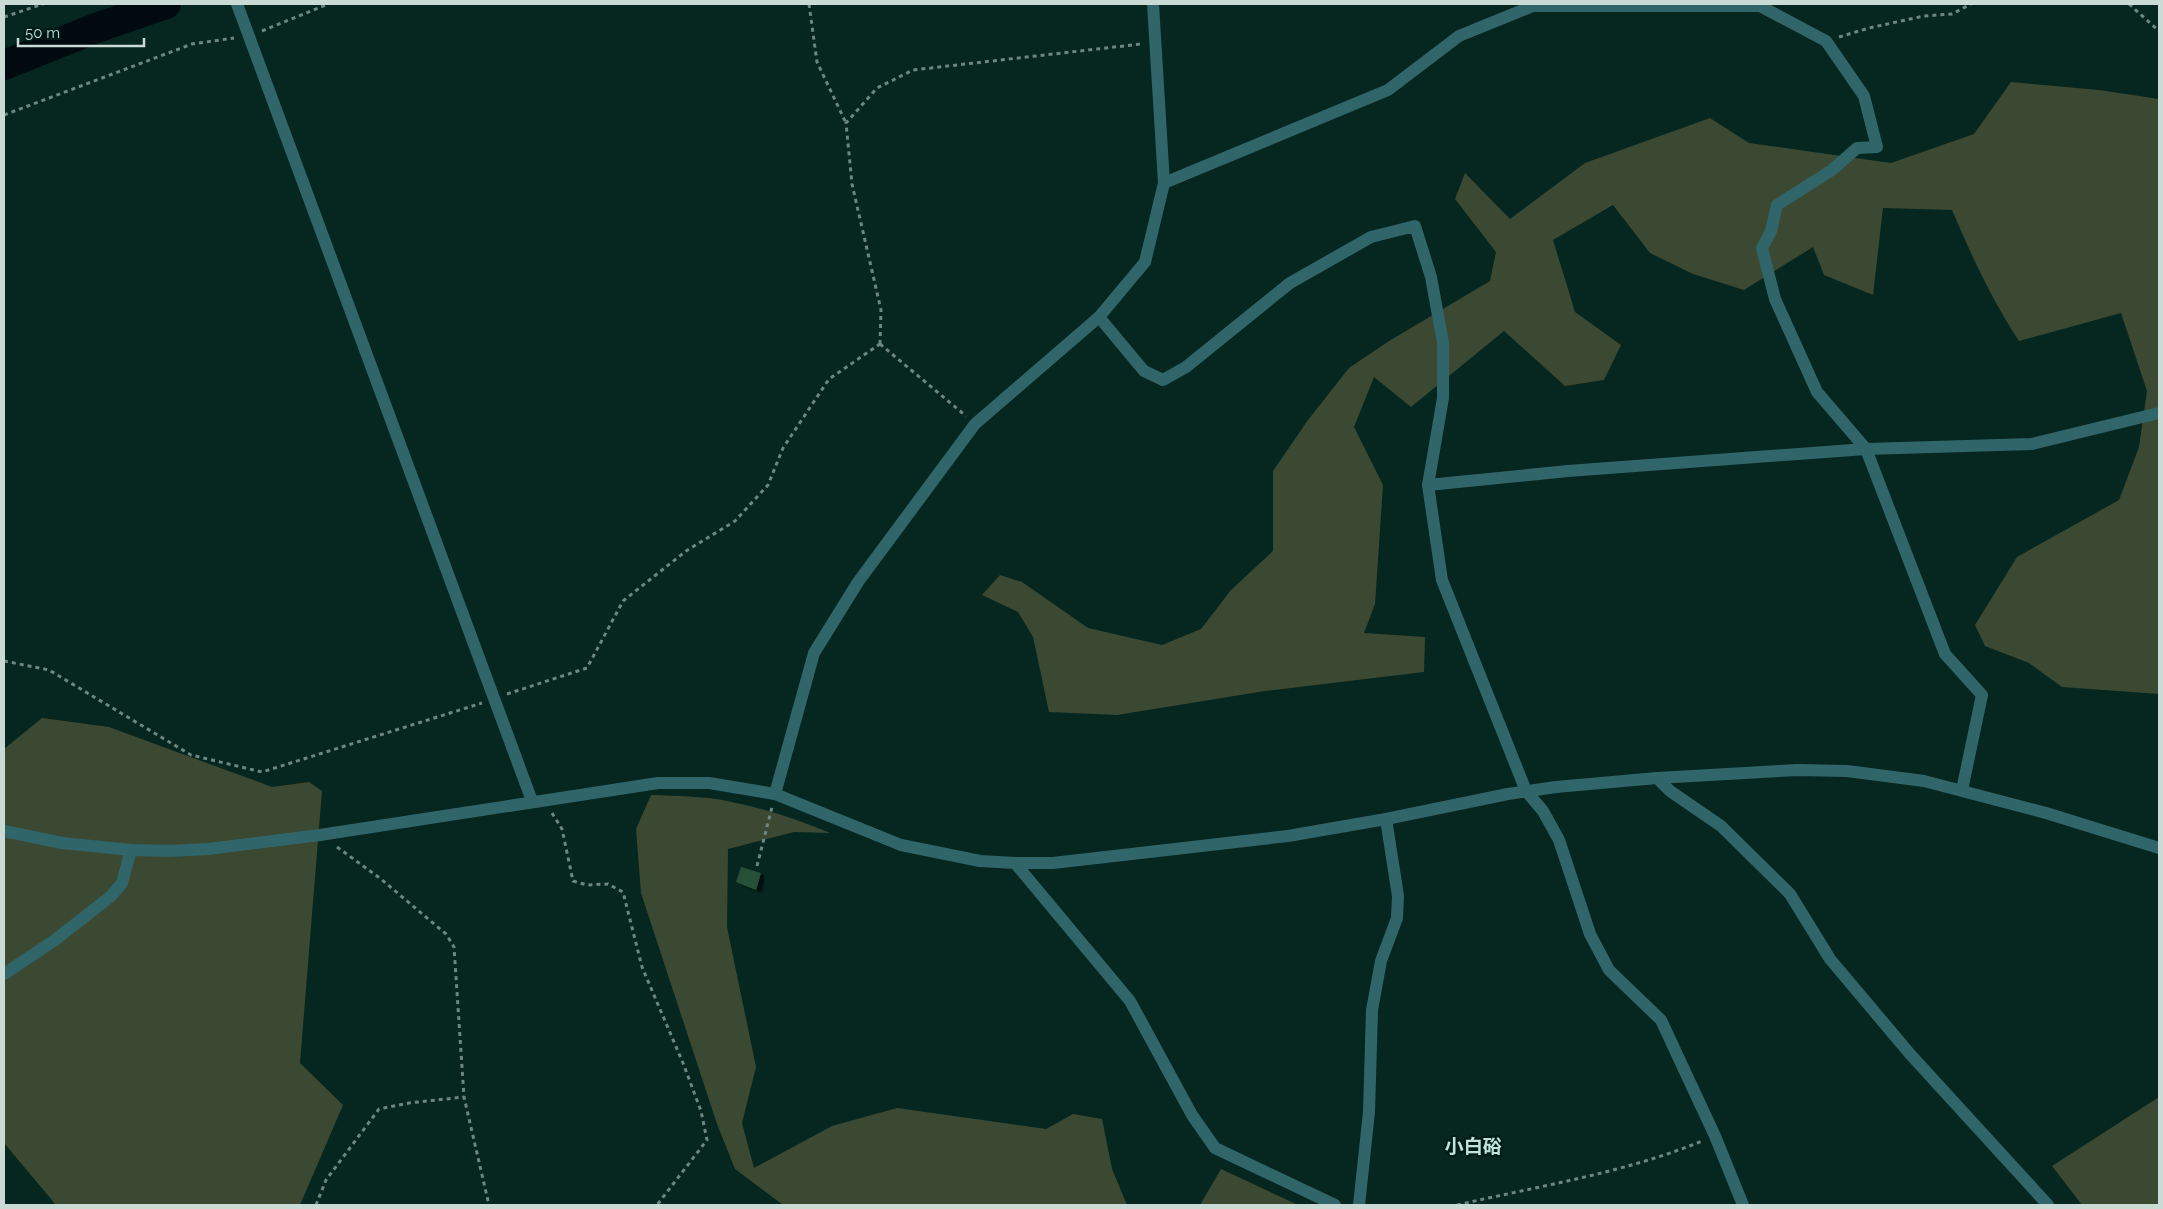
<svg xmlns="http://www.w3.org/2000/svg" width="2163" height="1209" font-family="Raleway,'Noto Sans JP',sans-serif">
<defs>
<filter id="shadow"><feDropShadow dx="5.5" dy="3" stdDeviation="1" flood-color="#0009"/></filter>
</defs>
<rect width="100%" height="100%" fill="#062620"/>
<!-- green -->
<g fill="#3b4932">
<path d="M 2011,82 L 2099,90 L 2159,99 L 2159,694 L 2062,687 L 2029,663 L 1985,646 L 1975,625 L 2017,557 L 2119,500 L 2139,447 L 2147,391 L 2121,313 L 2019,341 C 1992,300 1971,255 1952,210 L 1883,208 L 1873,295 L 1824,275 L 1813,247 L 1744,290 L 1693,274 L 1650,253 L 1613,205 L 1553,240 L 1575,312 L 1621,345 L 1604,380 L 1565,386 L 1504,331 L 1411,407 L 1374,377 L 1354,427 L 1383,485 L 1375,604 L 1364,633 L 1425,637 L 1424,672 L 1265,691 L 1117,715 L 1049,712 L 1033,637 L 1018,612 L 982,595 L 1000,575 L 1022,582 L 1088,628 L 1162,645 L 1201,629 L 1231,590 L 1273,551 L 1273,471 L 1308,420 L 1349,368 L 1389,341 L 1490,281 L 1496,252 L 1455,199 L 1465,173 L 1510,219 L 1585,163 L 1710,118 L 1749,143 L 1891,163 L 1974,134 Z"/>
<path d="M 42,718 L 109,727 L 272,787 L 309,782 L 322,791 L 300,1063 L 343,1105 L 300,1205 L 56,1205 L 4,1143 L 4,749 Z"/>
<path d="M 651,795 C 676,796 702,796 727,801 C 762,808 797,819 830,833 L 794,832 L 728,849 L 727,927 L 756,1067 L 742,1123 L 754,1168 L 832,1126 L 897,1108 L 1046,1129 L 1073,1114 L 1102,1119 L 1112,1169 L 1127,1205 L 783,1205 L 735,1169 L 717,1124 L 641,893 L 636,829 Z"/>
<path d="M 2159,1097 L 2159,1205 L 2082,1205 L 2052,1166 Z"/>
<path d="M 1221,1169 L 1298,1205 L 1200,1205 Z"/>
</g>
<g fill="none" stroke-linecap="round" stroke-linejoin="round">
<!-- river -->
<path stroke="#000a0f" stroke-width="30" d="M 4,65 L 96,28 L 166,4"/>
</g>
<!-- building -->
<path fill="#265138" filter="url(#shadow)" d="M 741,867 L 761,873 L 756,890 L 736,882 Z"/>
<g fill="none" stroke-linecap="round" stroke-linejoin="round">
<!-- path -->
<g stroke="#6e8681" stroke-width="3" stroke-dasharray="4 4" stroke-linecap="butt">
<path d="M 809,4 L 817,62 L 846,123"/>
<path d="M 2129,4 L 2159,31"/>
<path d="M 4,17 L 43,4"/>
<path d="M 262,31 L 328,4"/>
<path d="M 1839,37 L 1869,28 L 1924,16 L 1952,14 L 1971,4"/>
<path d="M 4,115 L 192,44 L 234,38"/>
<path d="M 880,344 L 881,310 L 852,184 L 846,123 L 877,88 L 913,70 L 1141,44"/>
<path d="M 880,344 L 966,416"/>
<path d="M 4,661 L 49,670 L 191,755 L 262,772 L 482,703"/>
<path d="M 507,694 L 587,668 L 623,601 L 686,551 L 735,521 L 768,485 L 783,448 L 829,379 L 880,344"/>
<path d="M 552,813 L 562,829 L 573,881 L 587,885 L 608,884 L 623,892 L 642,967 L 683,1063 L 701,1111 L 707,1140 L 657,1205"/>
<path d="M 337,847 L 381,879 L 446,934 L 454,947 L 464,1097 L 489,1205"/>
<path d="M 757,866 L 772,807"/>
<path d="M 316,1205 L 326,1180 L 379,1109 L 409,1103 L 464,1097"/>
<path d="M 1457,1205 C 1539,1186 1624,1173 1702,1141"/>
</g>
<!-- minor -->
<g stroke="#306569" stroke-width="12">
<path d="M 237,4 L 532,801"/>
<path d="M 1164,183 L 1388,90 L 1459,36 L 1533,6 L 1760,6 L 1826,41 L 1864,96 L 1877,147 L 1857,148 L 1832,170 L 1777,205 L 1771,231 L 1762,248 L 1775,299 L 1817,392 L 1866,449 L 1945,654 L 1982,695 L 1962,790"/>
<path d="M 1099,317 L 1144,371 L 1163,380 L 1186,367 L 1290,283 L 1371,237 L 1415,226 L 1431,277 L 1443,343 L 1443,398 L 1428,485 L 1442,580 L 1526,791 L 1543,811 L 1559,840 L 1590,934 L 1609,970 L 1661,1020 L 1715,1136 L 1743,1205"/>
<path d="M 1428,485 L 1568,471 L 1866,449 L 2032,444 L 2159,413"/>
<path d="M 1657,778 L 1670,791 L 1721,826 L 1790,894 L 1830,959 L 1910,1054 L 2048,1205"/>
<path d="M 775,794 L 814,653 L 858,582 L 975,424 L 1099,317 L 1145,262 L 1164,183 L 1153,4"/>
<path d="M 1015,863 L 1130,1001 L 1192,1115 L 1215,1148 L 1335,1205"/>
<path d="M 4,974 L 55,940 L 111,896 L 122,883 L 131,850"/>
<path d="M 1359,1205 L 1369,1112 L 1372,1010 L 1381,961 L 1397,918 L 1398,896 L 1386,819"/>
</g>
<!-- tertiary -->
<path stroke="#306569" stroke-width="12" d="M 4,831 L 62,843 L 131,850 L 169,851 L 208,849 L 320,835 L 658,783 L 709,783 L 775,794 L 901,845 L 980,861 L 1015,863 L 1053,863 L 1288,836 L 1386,819 L 1508,794 L 1556,787 L 1657,778 L 1797,770 L 1847,771 L 1924,781 L 2046,813 L 2159,848"/>
</g>
<g text-anchor="middle" dominant-baseline="central" stroke-width="4.5" stroke-linejoin="round" paint-order="stroke">
<!-- quarter labels -->
<g font-size="19" font-weight="bold" fill="#c0e3db" stroke="#001c17">
<text x="1473" y="1146">小白硲</text>
</g>
</g>
<!-- border -->
<rect width="2163" height="1209" fill="none" stroke="#cadbd6" stroke-width="10"/>
<!-- scale -->
<path d="M18 38v8h126v-8" fill="none" stroke="#cadbd6" stroke-width="2.5"/>
<text x="25" y="38" font-size="15" fill="#cadbd6" stroke="#001c17" stroke-width="4" paint-order="stroke">50 m</text>
</svg>
